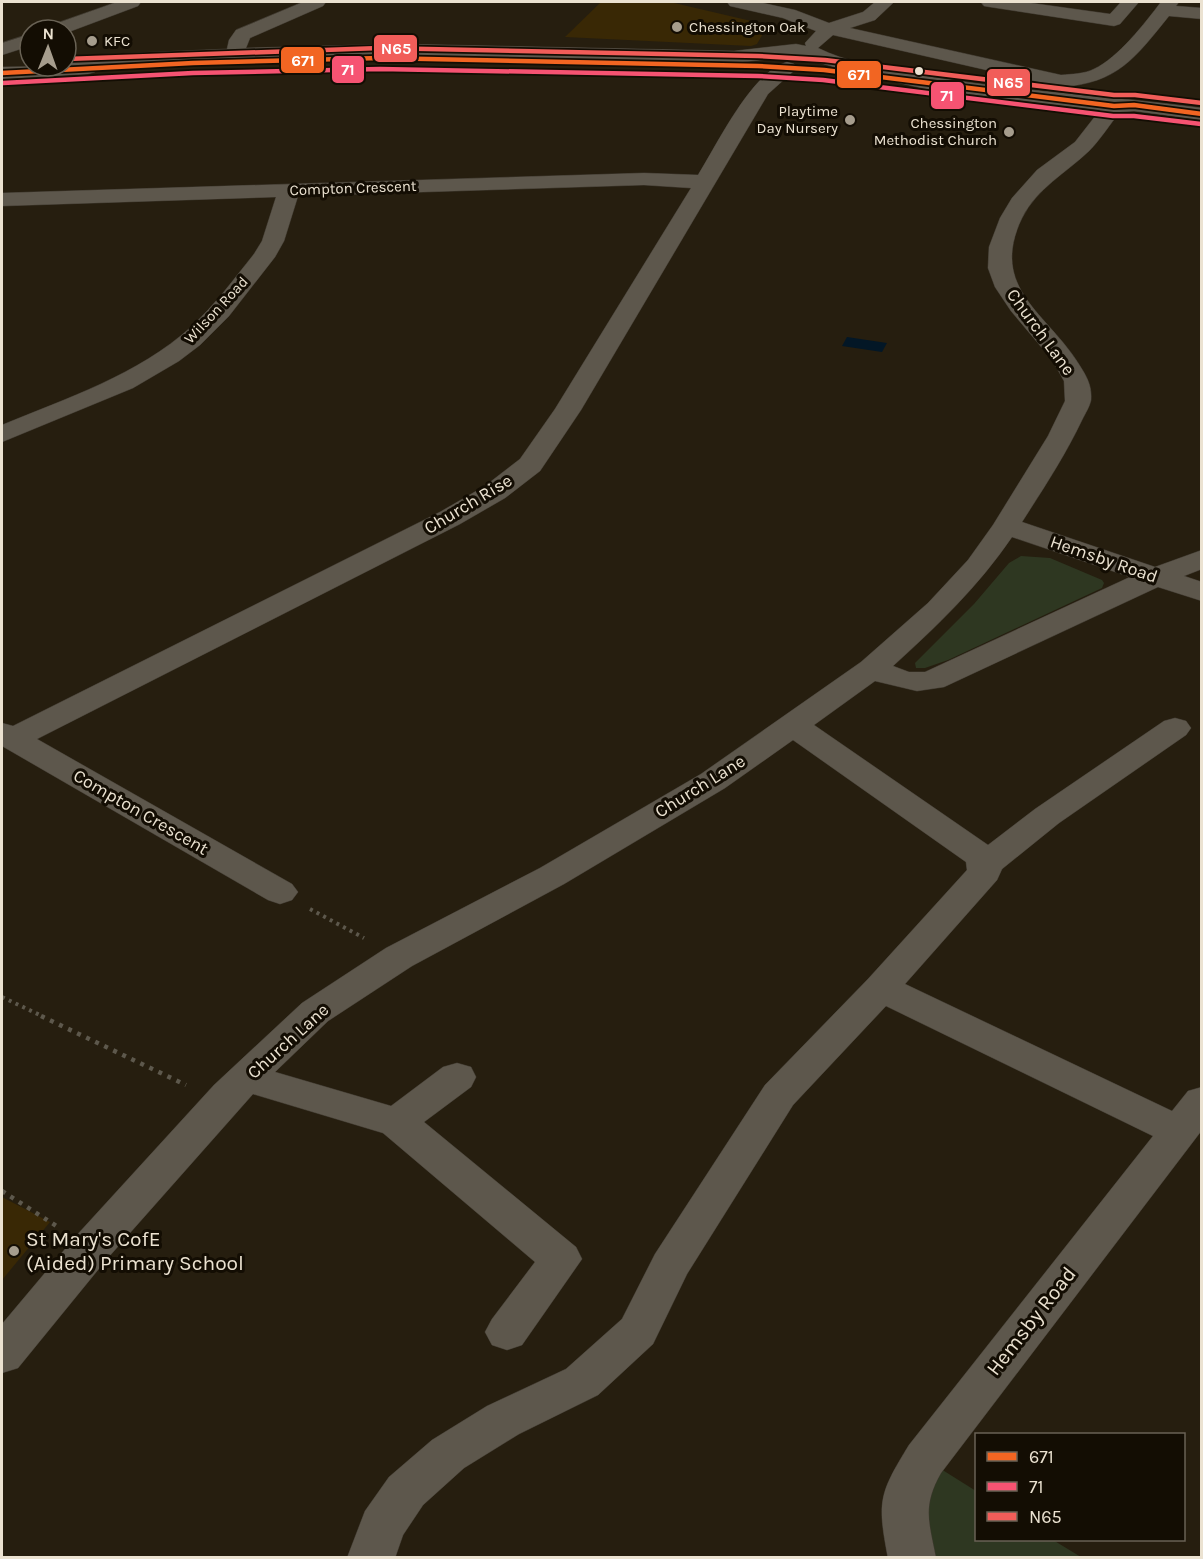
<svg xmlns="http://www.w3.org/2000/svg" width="1203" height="1559" font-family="Karla,sans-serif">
<rect width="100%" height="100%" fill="#261e0f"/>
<!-- built -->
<g fill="#392805">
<path d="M 601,2 L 670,2 L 768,25 L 757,44 L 751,46 L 565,37 Z"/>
<path d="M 2,1197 L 50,1222 L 2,1280 Z"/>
</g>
<!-- green -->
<g fill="#2e3721">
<path d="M 1021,556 L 1050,558 L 1102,580 L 1104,583 L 1102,588 L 948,660 L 925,668 L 916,668 L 915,663 L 974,604 L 1009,563 Z"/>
<path d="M 925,1459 L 976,1491 L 976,1540 L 1053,1540 L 1081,1557 L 912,1557 Z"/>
</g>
<!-- water -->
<path fill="#031726" d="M 847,337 L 887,343 L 882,352 L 842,346 Z"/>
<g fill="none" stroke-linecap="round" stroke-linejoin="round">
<defs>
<g id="minor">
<path d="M 117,2 L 141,2 L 138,6 L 66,33 L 66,30 L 47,30 L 49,26 Z"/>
<path d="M 303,2 L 326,2 L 323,6 L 250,38 L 246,48 L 398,44 L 734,51 L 796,44 L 806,46 L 805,43 L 816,31 L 783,18 L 730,6 L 727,2 L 758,2 L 795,10 L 829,23 L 863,12 L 875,2 L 894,2 L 875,20 L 850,28 L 1061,75 C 1072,74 1084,74 1094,69 C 1118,58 1145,23 1161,2 L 1179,2 L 1176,6 L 1202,8 L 1202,19 L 1169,16 C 1135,58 1118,83 1061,87 L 833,35 L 818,48 C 846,62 879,67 910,73 C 1007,91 1105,95 1202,108 L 1202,120 L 1134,111 L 1120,112 C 1110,124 1100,140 1089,151 C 1066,173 1037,188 1022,218 C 988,289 1048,313 1080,366 C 1087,377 1092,386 1091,400 C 1090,406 1085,414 1082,420 C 1065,456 1043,489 1022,522 L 1155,567 L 1202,550 L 1202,569 L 1184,576 L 1202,582 L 1202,601 L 1158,587 L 944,687 L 917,691 L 875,681 L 814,725 L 988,845 L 1035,809 L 1164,721 L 1175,718 L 1186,721 L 1191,728 L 1186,735 L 1059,823 L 1002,869 L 997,880 L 905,984 L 1172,1111 L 1188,1091 L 1202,1087 L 1202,1130 L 941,1473 C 922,1506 929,1522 936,1558 L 888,1558 C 877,1501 879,1494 909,1445 L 1153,1136 L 886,1006 L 793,1105 L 687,1274 L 653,1344 L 598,1395 L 519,1434 L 464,1468 L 423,1505 L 403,1535 L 395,1558 L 347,1558 L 365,1511 L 389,1477 L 432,1440 L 487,1406 L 566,1369 L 622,1319 L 655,1254 L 765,1085 L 868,979 L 967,870 L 966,862 L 793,740 L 725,788 L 564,884 L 412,966 L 328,1021 L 275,1072 L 391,1106 L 443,1067 L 457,1063 L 471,1067 L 476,1077 L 471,1087 L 424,1122 L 576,1247 L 582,1259 L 522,1345 L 507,1350 L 492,1345 L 485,1332 L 492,1319 L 535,1262 L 383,1133 L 253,1094 L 106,1260 L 18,1368 L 2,1373 L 2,1324 L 76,1236 L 214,1085 L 302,1003 L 386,948 L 540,868 L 701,774 L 861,662 L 928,603 L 968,560 L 993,525 L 1048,436 L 1065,401 L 1064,381 L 1053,361 L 1011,311 L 995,287 L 988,268 L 989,247 L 1000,218 L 1012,198 L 1037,170 L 1075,142 L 1100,110 L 926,89 L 855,73 L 796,56 L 734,63 L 398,56 L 96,66 L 95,72 L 88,74 L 2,79 L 2,67 L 66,66 L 66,56 L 227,49 L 229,40 L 236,30 ZM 1012,537 L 1130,577 L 925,672 L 909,672 L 893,666 C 937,626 978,587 1012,537 Z"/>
<path d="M 981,2 L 1024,2 L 1110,14 L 1121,2 L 1139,2 L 1120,24 L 1114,26 L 990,7 L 984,6 Z"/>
<path d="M 30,34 L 30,46 L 2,55 L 2,43 Z"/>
<path d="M 787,62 L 794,64 L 797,68 L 768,94 L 581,410 L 540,471 L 505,498 L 460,524 L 37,739 L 292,884 L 298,892 L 292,900 L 280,904 L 268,900 L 2,746 L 2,723 L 13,726 L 440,512 L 485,486 L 520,459 L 555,409 L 691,188 L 644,185 L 298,196 L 284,241 L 275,257 L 229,316 L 200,345 L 179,361 L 133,388 L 2,442 L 2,425 C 67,398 138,375 191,327 C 215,305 234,279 254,254 L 262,241 L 276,197 L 2,206 L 2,193 L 644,173 L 698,175 C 717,145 752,71 787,62 Z"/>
</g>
</defs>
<!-- minor casing -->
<use href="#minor" stroke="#3f392f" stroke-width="1"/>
<!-- path-far1 -->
<g stroke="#5d584c" stroke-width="4" stroke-dasharray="3 4.5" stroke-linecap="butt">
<path d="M 310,909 L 364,938"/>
<path d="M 2,997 L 44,1017"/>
</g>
<!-- path -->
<g stroke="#5d584c" stroke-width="4.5" stroke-dasharray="4 6" stroke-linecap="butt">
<path d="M 41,1016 L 186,1085"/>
<path d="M 2,1191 L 58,1227"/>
</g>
<!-- minor -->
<use href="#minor" fill="#5d574c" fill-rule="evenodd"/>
<defs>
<path id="bus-1" d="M 2,73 L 193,63 L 380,58 L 758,66 L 824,70 L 1114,106 L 1134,105 L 1202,114"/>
<path id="bus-2" d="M 3,83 L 193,73 L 380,69 L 758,76 L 823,80 L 1113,116 L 1134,116 L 1201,124"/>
<path id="bus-3" d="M 66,59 L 380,48 L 758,56 L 825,60 L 1114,95 L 1135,95 L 1202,103"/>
</defs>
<!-- bus-1 casing -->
<use href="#bus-1" stroke="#130d03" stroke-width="8"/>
<!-- bus-2 casing -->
<use href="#bus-2" stroke="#130d03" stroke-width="8"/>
<!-- bus-3 casing -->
<use href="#bus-3" stroke="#130d03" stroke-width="8"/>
<!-- bus-1 -->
<use href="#bus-1" stroke="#f26522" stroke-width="4.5"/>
<!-- bus-2 -->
<use href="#bus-2" stroke="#f65372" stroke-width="4.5"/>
<!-- bus-3 -->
<use href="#bus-3" stroke="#f15d59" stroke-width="4.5"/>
</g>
<!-- markers -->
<g fill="#a69d8d" stroke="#130d03" stroke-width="2">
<circle cx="677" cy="27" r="6"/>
<circle cx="92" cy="41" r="6"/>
<circle cx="850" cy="120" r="6"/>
<circle cx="1009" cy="132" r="6"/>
<circle cx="14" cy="1251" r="6"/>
</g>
<circle fill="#ebe2d1" stroke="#130d03" stroke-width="2" cx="919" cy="71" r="5"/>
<g text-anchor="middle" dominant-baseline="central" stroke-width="6" stroke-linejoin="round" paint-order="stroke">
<!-- far-poi labels -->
<g font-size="15" fill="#ebe2d1" stroke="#130d03" text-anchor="start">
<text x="689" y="27">Chessington Oak</text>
<text x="104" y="41">KFC</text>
<text x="838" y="111" text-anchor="end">Playtime<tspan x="838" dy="17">Day Nursery</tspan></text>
<text x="997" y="123" text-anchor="end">Chessington<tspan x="997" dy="17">Methodist Church</tspan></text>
</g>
<!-- far-street labels -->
<g font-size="15" fill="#ebe2d1" stroke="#130d03">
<text transform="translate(353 188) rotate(-2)">Compton Crescent</text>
<text transform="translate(216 310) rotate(-47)">Wilson Road</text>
</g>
<!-- street labels -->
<g font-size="18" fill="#ebe2d1" stroke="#130d03">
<text transform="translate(1041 332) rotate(54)">Church Lane</text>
<text transform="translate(468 504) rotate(-31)">Church Rise</text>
<text transform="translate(1104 559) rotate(19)">Hemsby Road</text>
<text transform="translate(700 786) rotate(-32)">Church Lane</text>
<text transform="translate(141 812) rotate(30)">Compton Crescent</text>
<text transform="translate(288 1041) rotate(-42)">Church Lane</text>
</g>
<!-- near-poi labels -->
<g font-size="21" fill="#ebe2d1" stroke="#130d03" text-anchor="start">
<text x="26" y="1239">St Mary's CofE<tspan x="26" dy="24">(Aided) Primary School</tspan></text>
</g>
<!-- near-street labels -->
<g font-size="21" fill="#ebe2d1" stroke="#130d03">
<text transform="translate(1031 1321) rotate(-52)">Hemsby Road</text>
</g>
</g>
<g stroke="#130d03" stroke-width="2">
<rect x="373" y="34" width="45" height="29" rx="6" fill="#f15d59"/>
<rect x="280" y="46" width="45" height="28" rx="6" fill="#f26522"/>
<rect x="331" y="55" width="34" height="29" rx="6" fill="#f65372"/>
<rect x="836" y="60" width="46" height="29" rx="6" fill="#f26522"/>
<rect x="986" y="68" width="45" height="29" rx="6" fill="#f15d59"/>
<rect x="930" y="81" width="35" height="29" rx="6" fill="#f65372"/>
</g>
<g font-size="16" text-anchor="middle" font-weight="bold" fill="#fff">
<text x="396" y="54">N65</text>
<text x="303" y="66">671</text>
<text x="348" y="75">71</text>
<text x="859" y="80">671</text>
<text x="1008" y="88">N65</text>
<text x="947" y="101">71</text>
</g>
<!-- border -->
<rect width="1203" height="1559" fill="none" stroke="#ebe2d1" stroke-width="6"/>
<!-- legend -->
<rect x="975" y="1433" width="210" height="108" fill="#130d03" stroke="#696255" stroke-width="1.5"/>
<rect x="987" y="1452" width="30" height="9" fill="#f26522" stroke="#696255" stroke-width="1.5"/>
<text x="1029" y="1463" font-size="18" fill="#ebe2d1">671</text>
<rect x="987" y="1482" width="30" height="9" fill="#f65372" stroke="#696255" stroke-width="1.5"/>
<text x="1029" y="1493" font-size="18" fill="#ebe2d1">71</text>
<rect x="987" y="1512" width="30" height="9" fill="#f15d59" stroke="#696255" stroke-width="1.5"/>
<text x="1029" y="1523" font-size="18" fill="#ebe2d1">N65</text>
<!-- north arrow -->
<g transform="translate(48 48) rotate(1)"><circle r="28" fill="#130d03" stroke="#696255" stroke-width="1.5"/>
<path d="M0-4.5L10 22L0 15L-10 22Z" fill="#a69d8d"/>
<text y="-9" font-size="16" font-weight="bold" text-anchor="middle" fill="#ebe2d1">N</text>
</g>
</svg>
